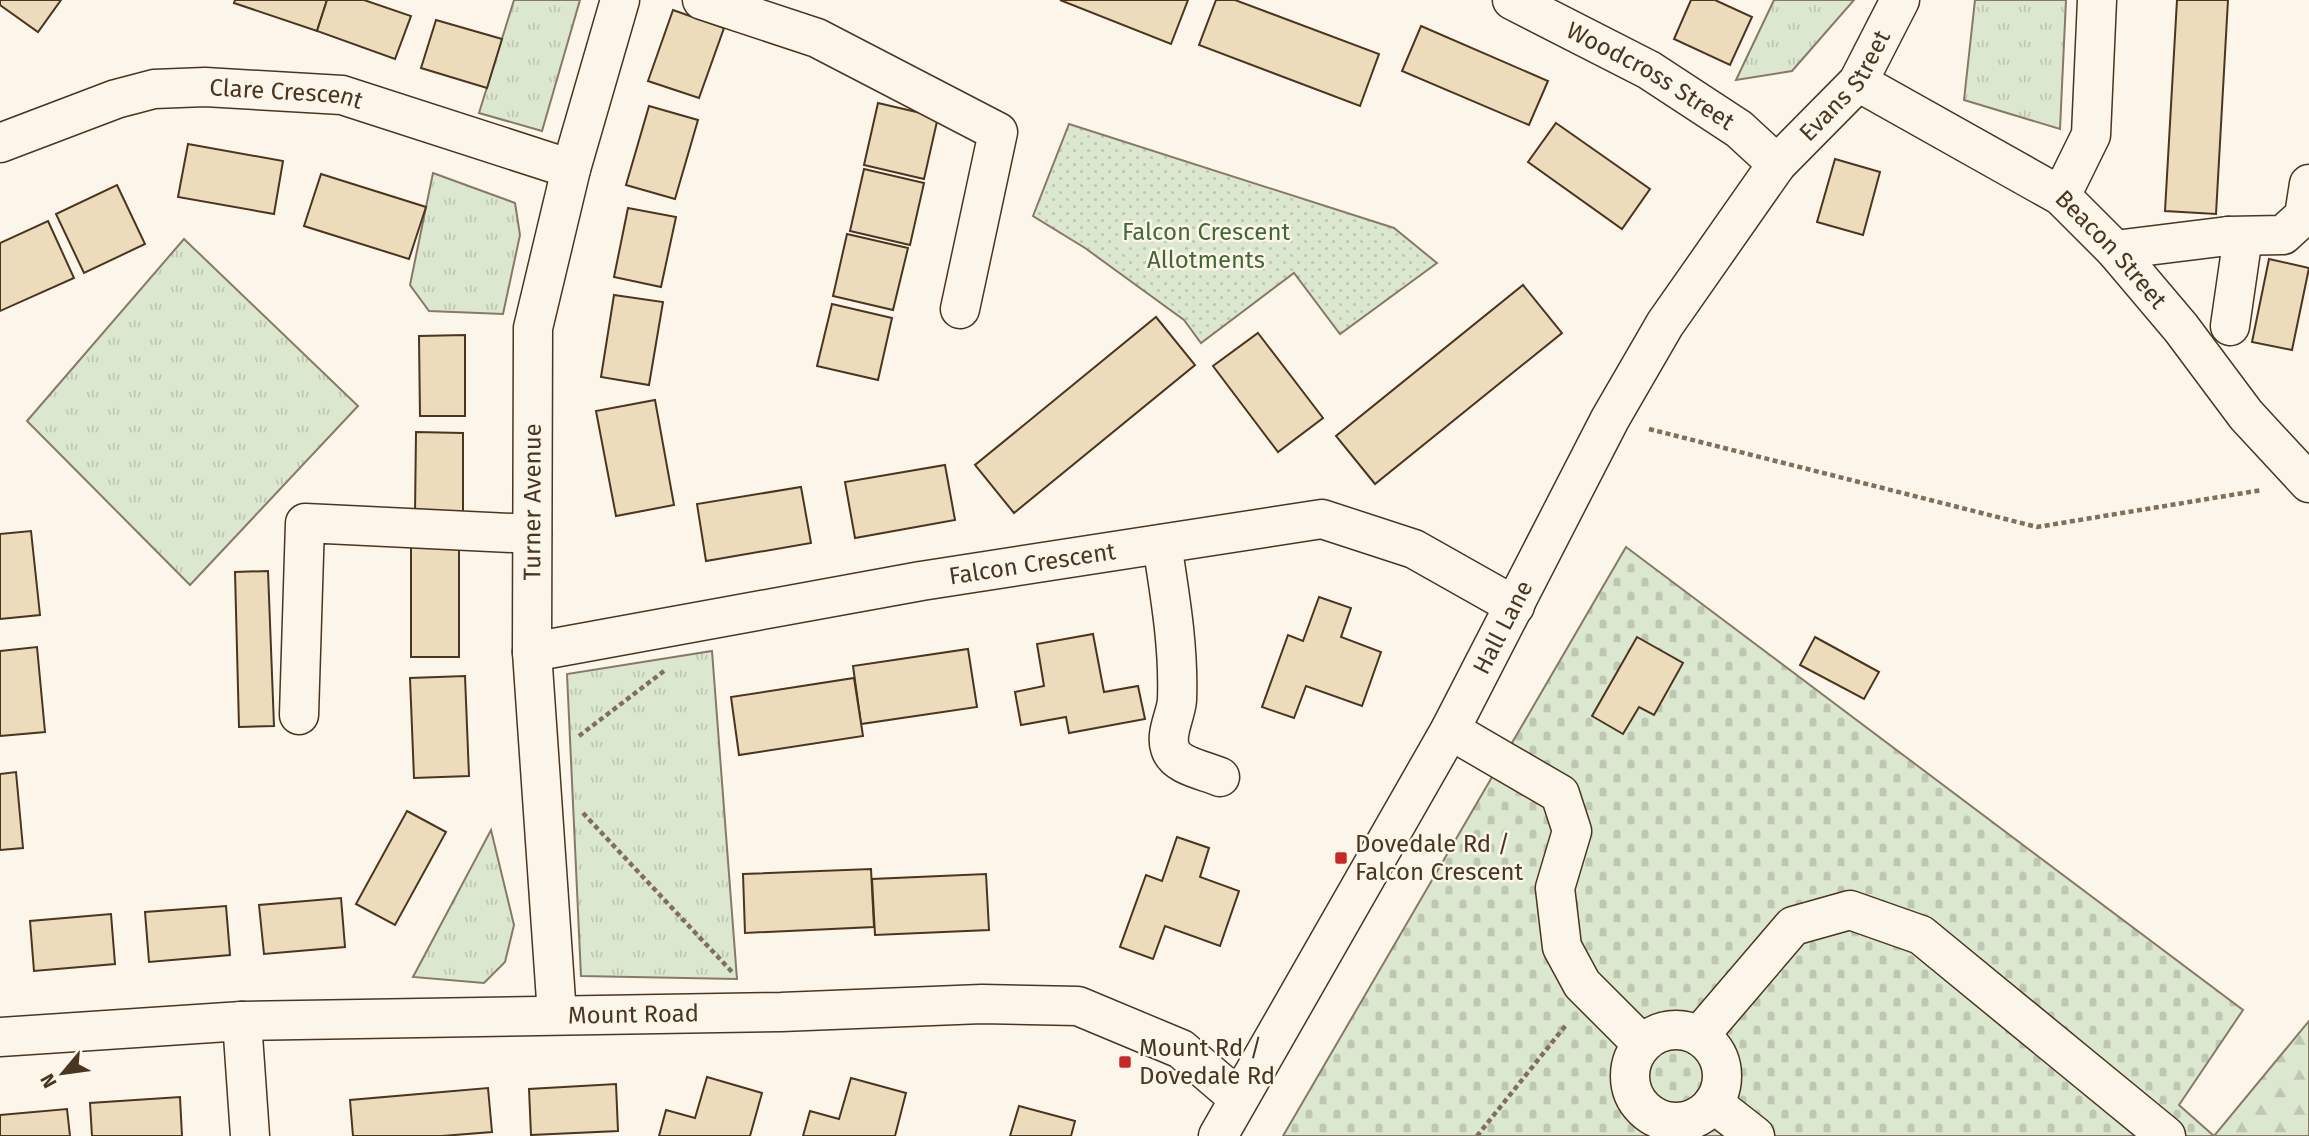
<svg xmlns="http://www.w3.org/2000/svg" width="2309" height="1136" font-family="'Fira Sans',sans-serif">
<defs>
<pattern id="grass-tufts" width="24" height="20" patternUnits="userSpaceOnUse" patternTransform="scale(1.75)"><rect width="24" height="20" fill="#dce7d0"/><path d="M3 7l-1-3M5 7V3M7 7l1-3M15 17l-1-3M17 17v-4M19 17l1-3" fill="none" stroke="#bec7b2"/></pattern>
<pattern id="forest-firs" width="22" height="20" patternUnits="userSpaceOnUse" patternTransform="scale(1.75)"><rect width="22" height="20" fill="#dce7d0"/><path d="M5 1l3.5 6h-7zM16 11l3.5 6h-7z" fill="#bec7b2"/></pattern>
<pattern id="cemetery-stones" width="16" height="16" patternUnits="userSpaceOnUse" patternTransform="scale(1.75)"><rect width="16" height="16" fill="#dce7d0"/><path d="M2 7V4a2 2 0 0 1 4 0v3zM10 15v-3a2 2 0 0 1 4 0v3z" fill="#bec7b2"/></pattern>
<pattern id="park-dots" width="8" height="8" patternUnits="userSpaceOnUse" patternTransform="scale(1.75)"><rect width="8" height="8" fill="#dce7d0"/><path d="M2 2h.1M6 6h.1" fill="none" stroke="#bec7b2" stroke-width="1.8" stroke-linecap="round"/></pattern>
</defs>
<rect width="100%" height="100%" fill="#fbf6e9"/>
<!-- grass -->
<g fill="url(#grass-tufts)" stroke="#887966" stroke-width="2">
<path d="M 514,0 L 580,0 L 542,131 L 479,113 Z"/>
<path d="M 1774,0 L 1854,0 L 1792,71 L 1736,80 Z"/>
<path d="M 1975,0 L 2066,0 L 2060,129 L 1964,100 Z"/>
<path d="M 433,173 L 515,203 L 520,235 L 503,314 L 429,311 L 410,285 Z"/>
<path d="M 184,239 L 358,406 L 190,585 L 27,421 Z"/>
<path d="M 712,651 L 737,979 L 581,976 L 567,674 Z"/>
<path d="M 491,830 L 514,925 L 505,962 L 484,983 L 413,977 Z"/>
</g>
<!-- forest -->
<path fill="url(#forest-firs)" stroke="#887966" stroke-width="2" d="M 2309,1021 L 2309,1136 L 2214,1136 Z"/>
<!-- cemetery -->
<path fill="url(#cemetery-stones)" stroke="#887966" stroke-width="2" d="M 1626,547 L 2243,1010 L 2179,1105 L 2214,1136 L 1283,1136 Z"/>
<!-- park -->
<path fill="url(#park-dots)" stroke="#887966" stroke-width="2" d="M 1069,124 L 1394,228 L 1437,263 L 1340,334 L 1294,273 L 1201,343 L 1184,320 L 1085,248 L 1033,216 Z"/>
<!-- building -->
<g fill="#ecdcbc" stroke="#4a3520" stroke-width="2">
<path d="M 0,0 L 61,0 L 38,32 L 0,5 Z"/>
<path d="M 235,0 L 327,0 L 317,31 L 234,3 Z"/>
<path d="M 327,0 L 364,0 L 411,16 L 395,59 L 317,31 Z"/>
<path d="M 1060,0 L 1188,0 L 1171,44 Z"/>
<path d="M 1216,0 L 1235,0 L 1379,54 L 1360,106 L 1199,45 Z"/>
<path d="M 1691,0 L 1715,0 L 1752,17 L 1730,65 L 1674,39 Z"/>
<path d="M 2177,0 L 2228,0 L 2216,214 L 2165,211 Z"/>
<path d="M 673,10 L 724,28 L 699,98 L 648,81 Z"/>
<path d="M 436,20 L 502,39 L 487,88 L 421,68 Z"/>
<path d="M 1421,26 L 1548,81 L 1529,125 L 1402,71 Z"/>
<path d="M 878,103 L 938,117 L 924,179 L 864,165 Z"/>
<path d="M 649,106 L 698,120 L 675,199 L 626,185 Z"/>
<path d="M 1556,123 L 1650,189 L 1622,229 L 1528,162 Z"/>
<path d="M 188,144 L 283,161 L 274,214 L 178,197 Z"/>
<path d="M 1835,159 L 1880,172 L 1863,235 L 1817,222 Z"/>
<path d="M 864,169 L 924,183 L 910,245 L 850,231 Z"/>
<path d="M 321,174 L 426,207 L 409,259 L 304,226 Z"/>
<path d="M 117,185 L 145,244 L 84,273 L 56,214 Z"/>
<path d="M 628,208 L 676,217 L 661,287 L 614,277 Z"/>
<path d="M 48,221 L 74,278 L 0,311 L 0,243 Z"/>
<path d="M 847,234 L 908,248 L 893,310 L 833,296 Z"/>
<path d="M 2269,259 L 2309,268 L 2292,350 L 2252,342 Z"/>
<path d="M 1523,285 L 1562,333 L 1375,484 L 1336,436 Z"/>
<path d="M 614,295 L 663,302 L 649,385 L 601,377 Z"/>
<path d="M 832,304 L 892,318 L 878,380 L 817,366 Z"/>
<path d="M 1156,317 L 1195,365 L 1014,513 L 975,465 Z"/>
<path d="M 1258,333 L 1323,418 L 1278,452 L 1213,366 Z"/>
<path d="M 465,335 L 465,416 L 420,416 L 419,336 Z"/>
<path d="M 655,400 L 674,505 L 616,516 L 596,411 Z"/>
<path d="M 416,432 L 463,433 L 463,514 L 415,514 Z"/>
<path d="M 945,465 L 955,520 L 855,538 L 845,482 Z"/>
<path d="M 801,487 L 811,543 L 706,561 L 697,504 Z"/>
<path d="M 31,531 L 40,615 L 0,619 L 0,534 Z"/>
<rect x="411" y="547" width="48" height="110"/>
<path d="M 268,571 L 274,726 L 239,727 L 235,572 Z"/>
<path d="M 1319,597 L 1351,608 L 1341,637 L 1381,652 L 1362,706 L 1306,686 L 1294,718 L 1262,707 L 1288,635 L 1303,641 Z"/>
<path d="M 1093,634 L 1104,692 L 1138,686 L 1145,719 L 1069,733 L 1066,717 L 1021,725 L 1015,692 L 1044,686 L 1037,644 Z"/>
<path d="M 1637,637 L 1683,663 L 1654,715 L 1639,707 L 1623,734 L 1592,716 Z"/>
<path d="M 1815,637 L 1879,672 L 1864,699 L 1800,665 Z"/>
<path d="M 37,647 L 45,732 L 0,736 L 0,651 Z"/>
<path d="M 968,649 L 977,707 L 861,724 L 853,666 Z"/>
<path d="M 465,676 L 469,776 L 414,778 L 410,678 Z"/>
<path d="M 854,678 L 863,736 L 739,755 L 731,697 Z"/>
<path d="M 16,772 L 23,848 L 0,850 L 0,774 Z"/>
<path d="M 407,811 L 446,832 L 395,925 L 356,904 Z"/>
<path d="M 1177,837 L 1209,848 L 1200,877 L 1239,891 L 1220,946 L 1165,926 L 1153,959 L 1120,947 L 1146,875 L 1162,881 Z"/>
<path d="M 871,869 L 874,927 L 745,933 L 743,874 Z"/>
<path d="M 986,874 L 989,930 L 875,935 L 872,879 Z"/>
<path d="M 341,898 L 345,947 L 264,954 L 259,905 Z"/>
<path d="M 226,906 L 230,955 L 149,962 L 145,912 Z"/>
<path d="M 111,914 L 115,964 L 34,971 L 30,921 Z"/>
<path d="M 707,1077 L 762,1093 L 750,1136 L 659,1136 L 666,1110 L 695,1118 Z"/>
<path d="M 851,1078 L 906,1093 L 895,1136 L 803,1136 L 810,1111 L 839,1119 Z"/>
<path d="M 616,1084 L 618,1131 L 531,1135 L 529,1089 Z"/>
<path d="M 488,1088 L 492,1132 L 442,1136 L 353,1136 L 350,1100 Z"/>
<path d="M 180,1097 L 182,1136 L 92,1136 L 90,1103 Z"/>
<path d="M 1019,1106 L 1075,1121 L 1071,1136 L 1010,1136 Z"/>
<path d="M 67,1109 L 70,1136 L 0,1136 L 0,1115 Z"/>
</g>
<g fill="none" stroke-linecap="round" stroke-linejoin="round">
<defs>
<g id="minor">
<path d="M 702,0 L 817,38 L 998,132 L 960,309"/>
<path id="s1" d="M 1512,0 L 1649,70 L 1739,129 L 1777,164"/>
<path id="s2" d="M 1858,82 L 2061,196 L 2115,250 L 2181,328 L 2246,415 L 2309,483"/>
<path id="s3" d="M 0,143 L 116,99 L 154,89 L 205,87 L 342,95 L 571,169"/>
<path d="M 2061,196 L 2091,135 L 2097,0"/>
<path d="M 2228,236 L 2283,235 L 2304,216 L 2309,184"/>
<path d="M 2115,250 L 2228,236 L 2241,250 L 2230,326"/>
<path d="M 1162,544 C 1170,596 1179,647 1177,700 C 1176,715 1165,733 1170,748 C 1175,766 1204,770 1220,777"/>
<path id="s4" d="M 532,652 L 921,581 L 1322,519 L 1414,549 L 1515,606"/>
<path d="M 299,715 L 305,523 L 532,534"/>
<path d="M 1450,730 L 1560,794 L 1572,831 L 1555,888 L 1562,947 L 1582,984 L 1642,1044"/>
<path id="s5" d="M 557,1015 L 532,652 L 533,328 L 571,169 L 620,0"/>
<path d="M 242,1021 L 250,1136"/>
<circle cx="1676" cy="1076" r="46"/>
<path d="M 1699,1036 L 1793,926 L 1850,910 L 1921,935 L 2166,1136"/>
<path id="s6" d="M 0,1037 L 242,1021 L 781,1012 L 982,1004 L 1078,1006 L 1181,1049 L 1238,1098"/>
<path d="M 1713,1103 L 1755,1136"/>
<path id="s7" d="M 1218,1136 L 1450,730 L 1610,419 L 1665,324 L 1777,164 L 1858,82 L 1900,0"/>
</g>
</defs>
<!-- minor casing -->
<use href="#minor" stroke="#4a3520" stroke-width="41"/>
<!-- path -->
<g stroke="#7f6f5c" stroke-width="4.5" stroke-dasharray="5 3.5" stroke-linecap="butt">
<path d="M 1649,429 L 2037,527 L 2262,490"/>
<path d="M 579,736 L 664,671"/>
<path d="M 583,813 L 733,973"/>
<path d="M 1477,1136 L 1566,1025"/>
</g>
<!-- minor -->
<use href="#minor" stroke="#fbf6e9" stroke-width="38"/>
</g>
<!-- markers -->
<g fill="#c62828" stroke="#fbf6e9" stroke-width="2.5">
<rect x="1334" y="851" width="14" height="14" rx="3.5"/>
<rect x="1118" y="1055" width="14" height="14" rx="3.5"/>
</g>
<g text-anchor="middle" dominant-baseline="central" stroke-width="5" stroke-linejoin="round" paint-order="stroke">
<!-- street labels -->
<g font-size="24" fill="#4a3520" stroke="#fbf6e9">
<text stroke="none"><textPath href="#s1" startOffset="158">Woodcross Street</textPath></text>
<text stroke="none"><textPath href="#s7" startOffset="1227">Evans Street</textPath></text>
<text stroke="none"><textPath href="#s3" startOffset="296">Clare Crescent</textPath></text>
<text stroke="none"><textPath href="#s2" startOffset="306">Beacon Street</textPath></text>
<text stroke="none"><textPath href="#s5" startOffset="514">Turner Avenue</textPath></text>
<text stroke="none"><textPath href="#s4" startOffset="508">Falcon Crescent</textPath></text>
<text stroke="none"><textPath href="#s7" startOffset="583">Hall Lane</textPath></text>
<text stroke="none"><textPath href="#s6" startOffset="634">Mount Road</textPath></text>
</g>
<!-- park labels -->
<g font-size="24" fill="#436837" stroke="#fbf6e9">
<text x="1206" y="232">Falcon Crescent<tspan x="1206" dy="28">Allotments</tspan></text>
</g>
<!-- poi labels -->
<g font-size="24" fill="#4a3520" stroke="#fbf6e9" text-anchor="start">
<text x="1355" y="844">Dovedale Rd /<tspan x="1355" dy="28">Falcon Crescent</tspan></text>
<text x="1139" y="1048">Mount Rd /<tspan x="1139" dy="28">Dovedale Rd</tspan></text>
</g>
</g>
<!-- north arrow -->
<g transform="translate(63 1073) rotate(241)" stroke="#fbf6e9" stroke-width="5" paint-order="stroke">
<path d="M0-5L12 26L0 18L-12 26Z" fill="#4a3520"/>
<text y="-10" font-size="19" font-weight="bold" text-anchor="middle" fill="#4a3520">N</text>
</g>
</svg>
